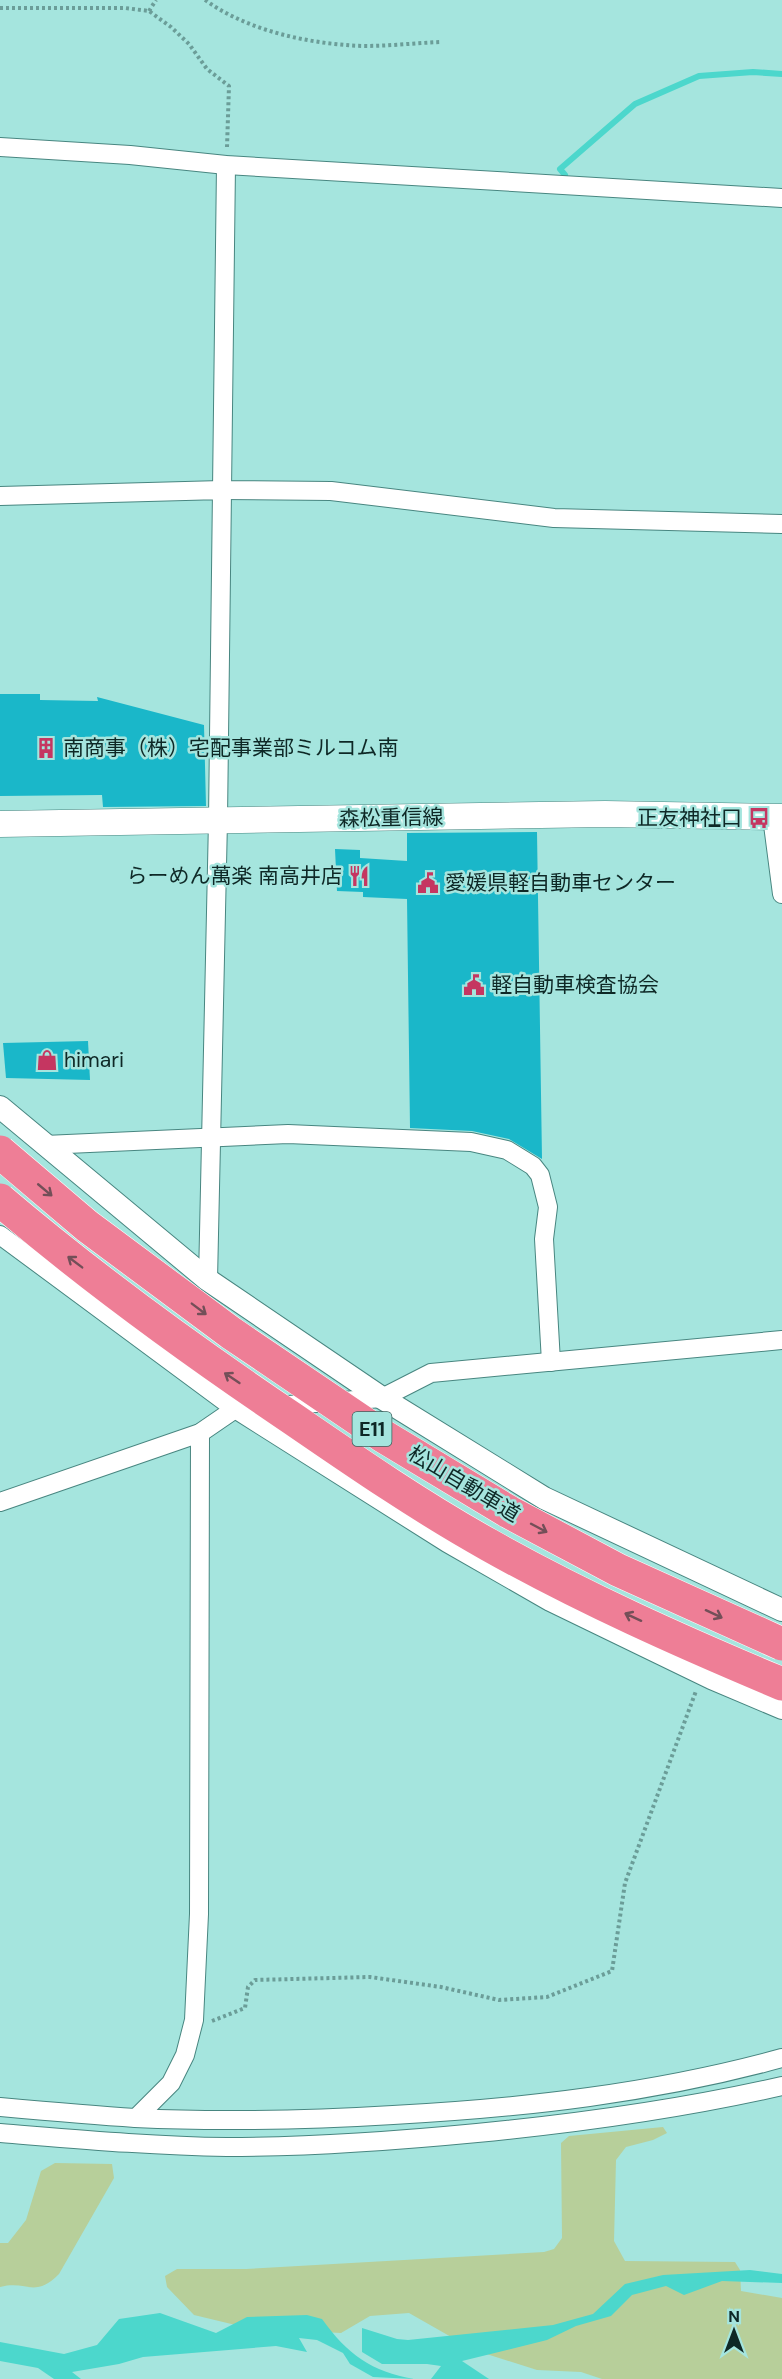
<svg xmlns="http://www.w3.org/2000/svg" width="782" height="2379" font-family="'DM Sans','Noto Sans JP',sans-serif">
<rect width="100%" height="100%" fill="#a5e5de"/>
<!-- green -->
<g fill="#b7cf9a">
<path d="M 663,2127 L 667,2133 L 653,2140 L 626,2147 L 616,2160 L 614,2241 L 625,2261 L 735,2262 L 740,2270 L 741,2291 L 782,2298 L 782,2379 L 602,2379 L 581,2372 L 537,2370 L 474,2350 L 409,2313 L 370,2316 L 341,2333 L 248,2328 L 194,2315 L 167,2287 L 165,2276 L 177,2269 L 246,2269 L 544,2252 L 554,2249 L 562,2238 L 561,2143 L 569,2136 Z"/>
<path d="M 55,2163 L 112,2164 L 114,2178 L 59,2274 C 34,2299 28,2280 0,2287 L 0,2243 L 8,2243 L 26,2220 L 41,2171 Z"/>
</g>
<!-- water -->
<g fill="#4cd7cc">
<path d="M 750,2270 L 782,2274 L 782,2283 L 722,2281 L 684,2295 L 666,2286 L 632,2295 L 611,2316 L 576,2326 L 547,2340 L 462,2361 L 489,2379 L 431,2379 L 441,2366 L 427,2364 L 382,2364 L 362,2352 L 362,2328 L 397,2339 L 408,2340 L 553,2325 L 593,2314 L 625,2284 L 663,2275 Z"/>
<path d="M 160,2313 L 216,2333 L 247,2317 L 307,2315 L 322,2319 C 347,2354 372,2372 414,2379 L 373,2377 L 350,2364 L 343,2353 L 317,2340 L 299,2338 L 307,2352 L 276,2346 L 143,2357 L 119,2364 L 72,2372 L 81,2379 L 54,2379 L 38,2368 L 0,2361 L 0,2342 L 64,2354 L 97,2345 L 119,2319 Z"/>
</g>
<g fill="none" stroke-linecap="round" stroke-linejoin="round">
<!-- stream -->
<path stroke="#4cd7cc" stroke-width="6" d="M 565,175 L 560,169 L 635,104 L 699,76 L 753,72 L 782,74"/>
</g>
<!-- building -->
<g fill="#1ab7c9">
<path d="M 0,694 L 40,694 L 40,700 L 98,701 L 97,697 L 204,725 L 206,806 L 103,807 L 102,795 L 0,796 Z"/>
<path d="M 537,832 L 542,1159 L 509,1139 L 472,1131 L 410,1128 L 407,899 L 363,897 L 363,892 L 337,891 L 335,849 L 360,850 L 360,858 L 407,861 L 407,833 Z"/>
<path d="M 88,1041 L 90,1080 L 6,1078 L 3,1043 Z"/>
</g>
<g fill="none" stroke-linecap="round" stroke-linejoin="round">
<defs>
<g id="minor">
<path d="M 0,147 L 130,155 L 226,165 L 782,198"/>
<path d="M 226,165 L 222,490 L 331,491 L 554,518 L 782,524"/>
<path d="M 0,496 L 222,490 L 218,820 L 208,1280"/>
<path d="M 772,817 L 782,894"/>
<path d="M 45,1145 L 288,1134 L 471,1142 L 507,1150 L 533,1166 L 540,1175 L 548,1207 L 544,1239 L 551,1362"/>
<path d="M 0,1235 L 235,1409 L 447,1543 L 550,1602 L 711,1680 L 782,1710"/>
<path d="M 276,1406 L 382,1398 L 431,1373 L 782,1340"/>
<path d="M 0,1502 L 200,1433 L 235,1409 L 246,1408"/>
<path d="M 0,2107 C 45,2111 90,2115 135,2118 C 221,2122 308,2120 393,2115 C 524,2108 655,2093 782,2058"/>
<path d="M 136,2118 L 171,2083 L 185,2055 L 194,2020 L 199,1914 L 200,1433"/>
<path d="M 0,2133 C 75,2139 151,2146 227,2147 C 310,2147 394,2141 477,2133 C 580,2123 681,2109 782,2086"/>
</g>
<path id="tertiary" d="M 0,1107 L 208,1280 L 382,1398 L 544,1498 L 782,1610"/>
<path id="secondary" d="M 0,824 L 605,814 L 782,817"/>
</defs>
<!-- minor casing -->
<use href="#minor" stroke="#488680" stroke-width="20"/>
<!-- tertiary casing -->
<use href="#tertiary" stroke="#488680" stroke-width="24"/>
<!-- secondary casing -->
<use href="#secondary" stroke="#488680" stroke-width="27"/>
<!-- path -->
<g stroke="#6b9d98" stroke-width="4" stroke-dasharray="3 3" stroke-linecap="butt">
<path d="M 205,0 C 244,28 297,41 345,45 C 376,48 410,43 442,42"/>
<path d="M 0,8 L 125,8 L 149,11 L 171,27 L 189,44 L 207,69 L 229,86 L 227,147"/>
<path d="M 149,11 L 156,0"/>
<path d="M 212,2021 L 245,2008 L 248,1987 L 255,1980 L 370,1977 L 441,1987 L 499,2000 L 547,1997 L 612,1971 L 625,1883 L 696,1691"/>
</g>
<!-- minor -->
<use href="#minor" stroke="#fff" stroke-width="18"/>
<!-- tertiary -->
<use href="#tertiary" stroke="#fff" stroke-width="22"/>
<!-- secondary -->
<use href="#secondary" stroke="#fff" stroke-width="26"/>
<defs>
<g id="motorway-bridge">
<path d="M 0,1152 L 87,1226 L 231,1333 L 383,1436 L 509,1512 L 618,1570 L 782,1644"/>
<path d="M 0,1200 C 93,1279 192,1351 293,1419 C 357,1463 421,1507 489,1545 C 583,1598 682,1642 782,1684"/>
</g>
</defs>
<!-- motorway-bridge casing -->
<use href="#motorway-bridge" stroke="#fff" stroke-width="34" stroke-linecap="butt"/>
<!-- motorway-bridge -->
<use href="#motorway-bridge" stroke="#ee7e96" stroke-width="33"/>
</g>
<!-- one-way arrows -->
<defs><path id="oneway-shaft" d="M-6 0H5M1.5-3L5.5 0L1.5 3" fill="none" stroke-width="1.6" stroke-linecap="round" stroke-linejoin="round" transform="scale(1.5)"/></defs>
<g stroke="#734f58">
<use href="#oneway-shaft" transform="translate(45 1190) rotate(40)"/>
<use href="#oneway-shaft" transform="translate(75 1262) rotate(-143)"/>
<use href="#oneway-shaft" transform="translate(199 1309) rotate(37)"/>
<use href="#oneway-shaft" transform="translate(232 1378) rotate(-146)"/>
<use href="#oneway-shaft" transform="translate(539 1528) rotate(28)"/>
<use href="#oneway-shaft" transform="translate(714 1614) rotate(25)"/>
<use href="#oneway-shaft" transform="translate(633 1617) rotate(-155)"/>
</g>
<!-- icons -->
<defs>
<symbol id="building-bare" viewBox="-9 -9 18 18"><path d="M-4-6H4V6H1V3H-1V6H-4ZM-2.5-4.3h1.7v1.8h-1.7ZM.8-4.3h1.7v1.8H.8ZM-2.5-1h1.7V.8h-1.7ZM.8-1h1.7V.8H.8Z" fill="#c53661" stroke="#a5e5de" stroke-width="2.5" paint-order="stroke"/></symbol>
<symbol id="bus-bare" viewBox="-9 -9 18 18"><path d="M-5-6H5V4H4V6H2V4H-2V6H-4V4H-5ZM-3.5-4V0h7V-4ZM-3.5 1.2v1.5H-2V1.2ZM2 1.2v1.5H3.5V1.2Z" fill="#c53661" stroke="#a5e5de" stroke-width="2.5" paint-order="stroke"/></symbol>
<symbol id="restaurant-bare" viewBox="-9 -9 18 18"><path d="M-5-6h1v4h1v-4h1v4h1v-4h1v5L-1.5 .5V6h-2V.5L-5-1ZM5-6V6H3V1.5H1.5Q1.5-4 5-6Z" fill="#c53661" stroke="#a5e5de" stroke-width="2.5" paint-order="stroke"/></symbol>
<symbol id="civic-bare" viewBox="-9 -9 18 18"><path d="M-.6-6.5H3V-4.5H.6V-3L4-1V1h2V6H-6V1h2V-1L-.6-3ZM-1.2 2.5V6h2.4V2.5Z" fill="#c53661" stroke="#a5e5de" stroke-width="2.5" paint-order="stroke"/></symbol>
<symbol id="shop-bare" viewBox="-9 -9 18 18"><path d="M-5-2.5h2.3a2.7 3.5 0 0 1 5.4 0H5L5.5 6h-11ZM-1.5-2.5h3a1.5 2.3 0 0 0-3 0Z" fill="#c53661" stroke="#a5e5de" stroke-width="2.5" paint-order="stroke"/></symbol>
</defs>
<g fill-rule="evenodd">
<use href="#building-bare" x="31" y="733" width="30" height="30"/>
<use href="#bus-bare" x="744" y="803" width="30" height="30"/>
<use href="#restaurant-bare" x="344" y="861" width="30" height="30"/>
<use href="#civic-bare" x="413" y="868" width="30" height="30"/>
<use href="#civic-bare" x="459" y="970" width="30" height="30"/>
<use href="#shop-bare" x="32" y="1045" width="30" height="30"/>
</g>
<g text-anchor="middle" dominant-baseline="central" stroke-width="5" stroke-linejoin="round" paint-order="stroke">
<!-- shield labels -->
<rect fill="#a5e5de" stroke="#3b615d" stroke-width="1.5" x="352.5" y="1412" width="39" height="34" rx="4.5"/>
<g font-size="20" font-weight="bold" fill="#0e2826">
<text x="372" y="1429">E11</text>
</g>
<!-- poi labels -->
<g font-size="21" fill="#0e2826" stroke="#a5e5de" text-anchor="start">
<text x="63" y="748">南商事（株）宅配事業部ミルコム南</text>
<text x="742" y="818" text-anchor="end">正友神社口</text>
<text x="342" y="876" text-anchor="end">らーめん萬楽 南高井店</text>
<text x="445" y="883">愛媛県軽自動車センター</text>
<text x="491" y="985">軽自動車検査協会</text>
<text x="64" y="1060">himari</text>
</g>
<!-- street labels -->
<g font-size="21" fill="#0e2826" stroke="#a5e5de">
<text transform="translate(391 818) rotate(-1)">森松重信線</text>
<text transform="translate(464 1484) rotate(31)">松山自動車道</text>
</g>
</g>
<!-- north arrow -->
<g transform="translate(734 2331)" stroke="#a5e5de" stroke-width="4.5" paint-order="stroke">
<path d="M0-4.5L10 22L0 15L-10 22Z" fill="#0e2826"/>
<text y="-9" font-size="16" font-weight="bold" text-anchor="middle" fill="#0e2826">N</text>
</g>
</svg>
